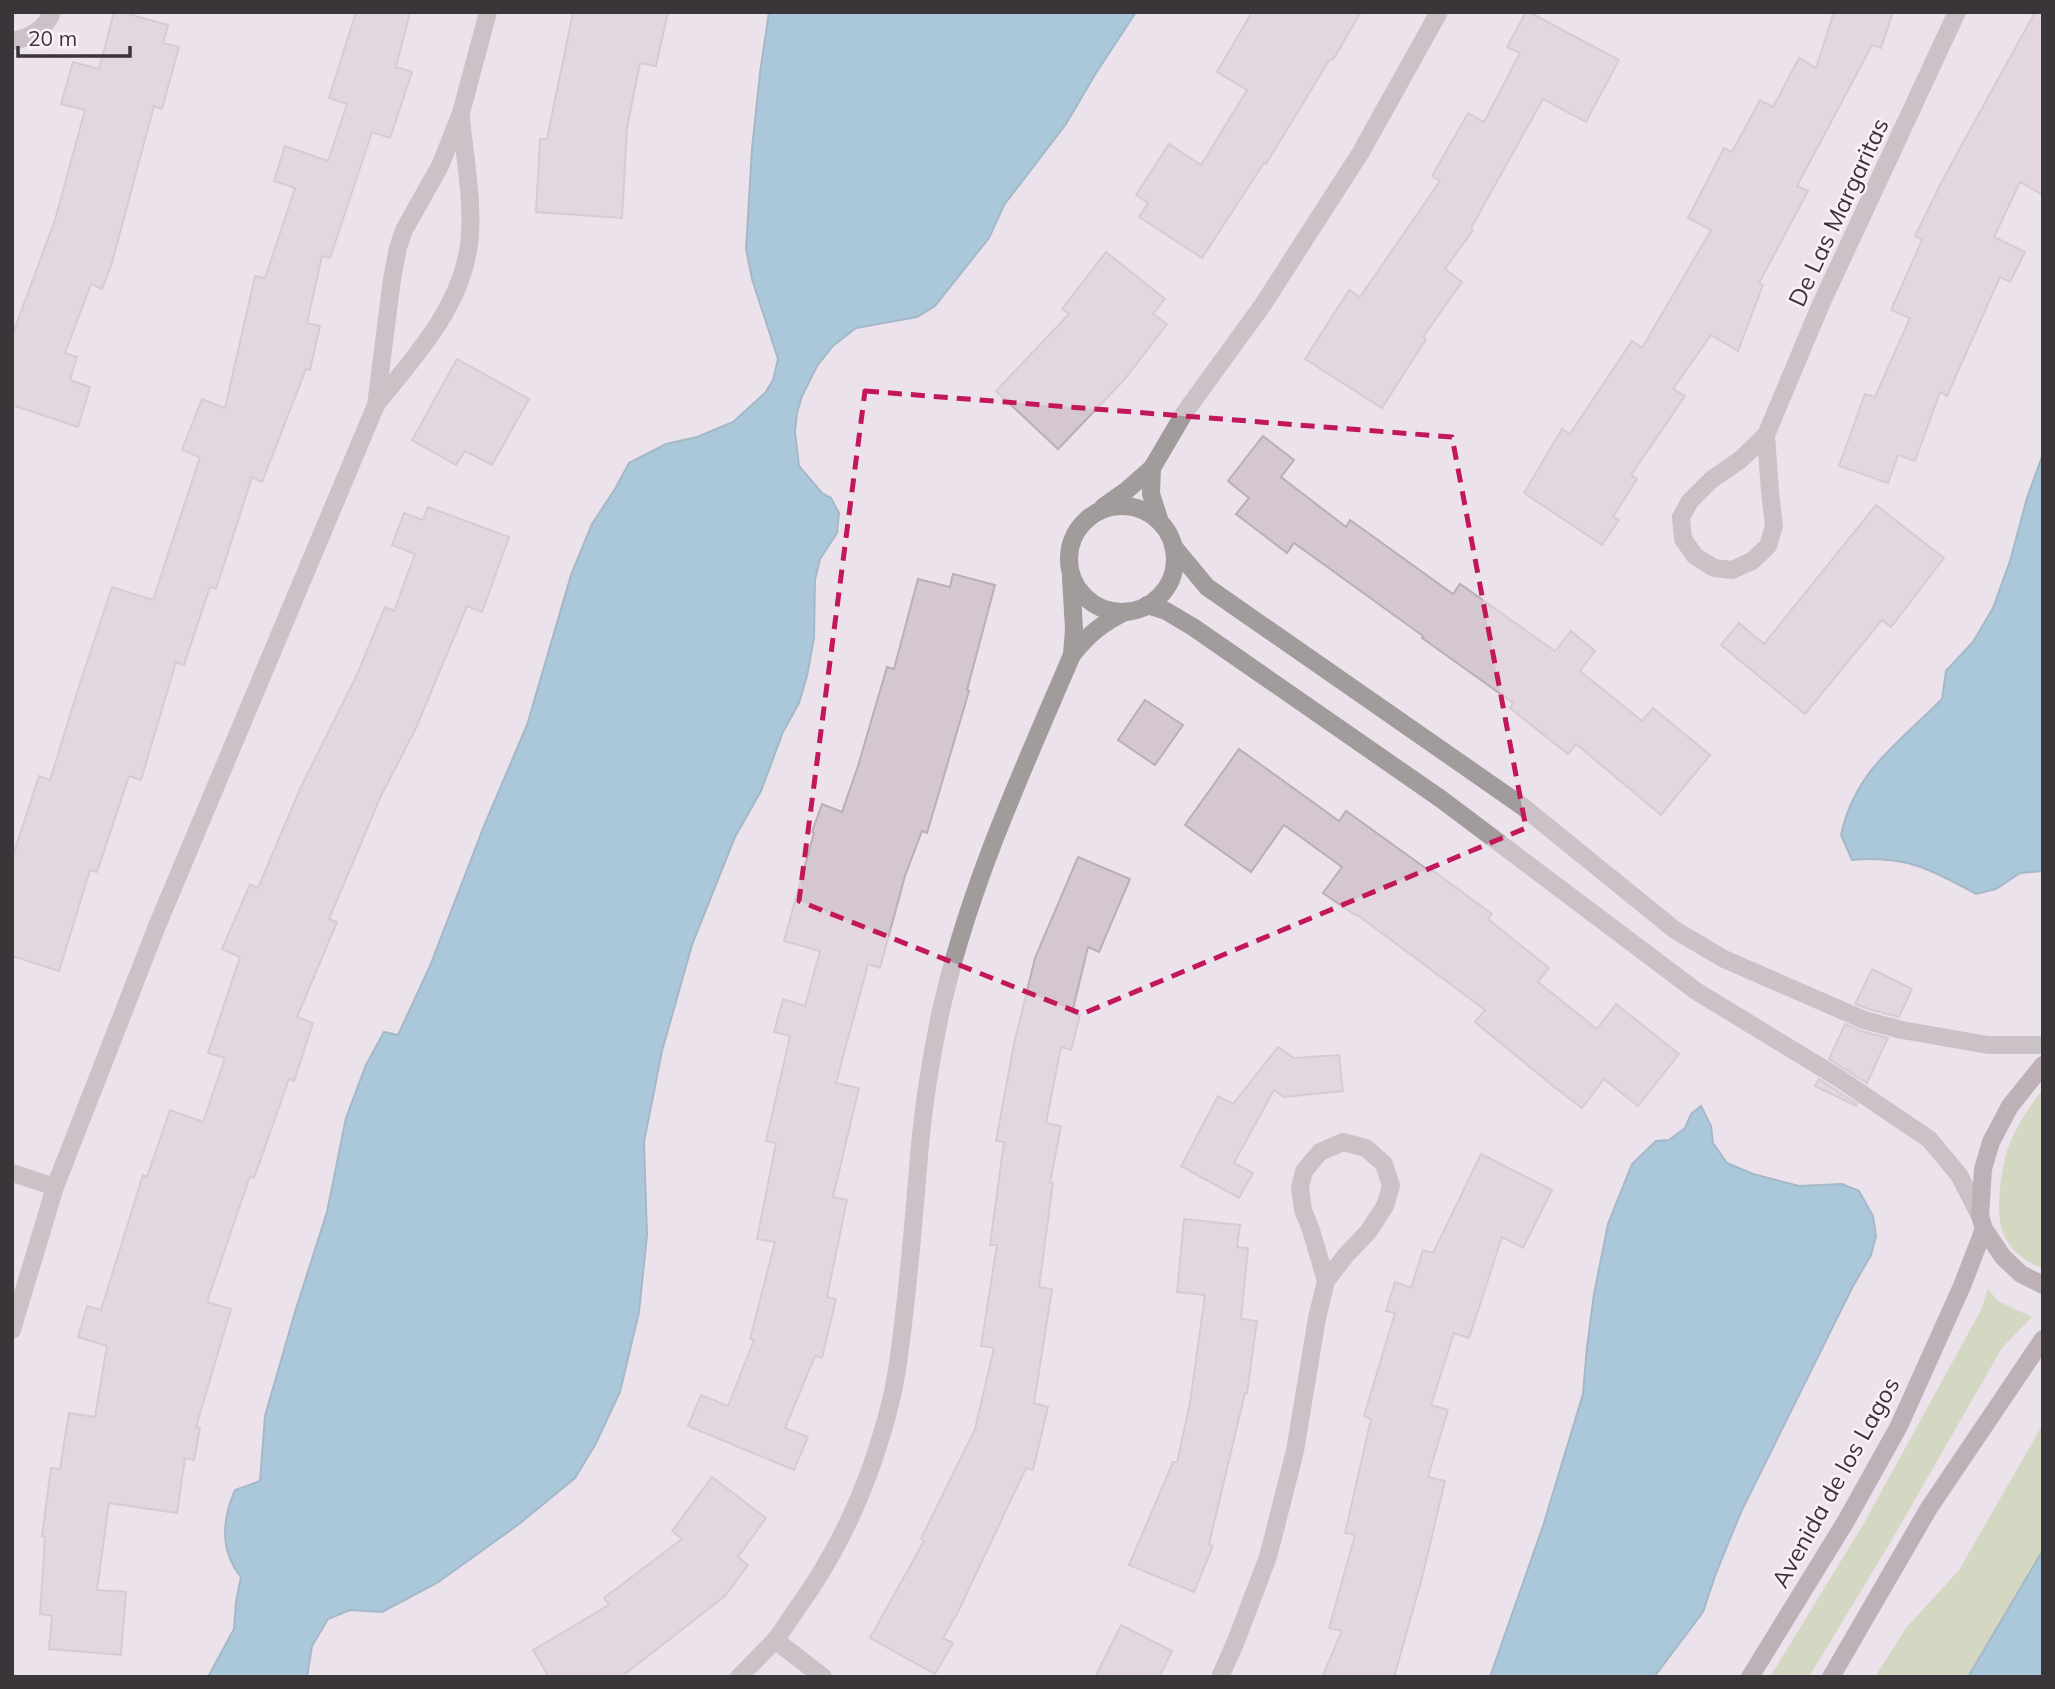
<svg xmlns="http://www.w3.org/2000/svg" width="2055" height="1689" font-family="Mulish,sans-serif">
<rect width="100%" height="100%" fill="#ece2ec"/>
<!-- green -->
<g fill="#b6ca8c">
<path d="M 2043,1089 L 2043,1268 C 2027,1264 2009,1249 2003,1233 C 1995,1213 2001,1171 2007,1151 C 2015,1128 2028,1108 2043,1089 Z"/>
<path d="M 1988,1289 L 1998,1301 L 2032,1317 L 2002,1348 L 1890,1543 L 1809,1677 L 1770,1677 L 1864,1523 L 1981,1310 Z"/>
<path d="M 2043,1424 L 2043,1550 L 1968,1677 L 1875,1677 L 1906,1628 L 1959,1570 Z"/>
</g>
<!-- water -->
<g fill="#59a9c2" stroke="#4f8699" stroke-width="2">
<path d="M 769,12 L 1136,12 L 1096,73 L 1066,124 L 1004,205 L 989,238 L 935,306 L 917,317 L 856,328 L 833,346 L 817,366 L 802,396 L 797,413 L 795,432 L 799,466 L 822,493 L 831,498 L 839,513 L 837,533 L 820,559 L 815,580 L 814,638 L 807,676 L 799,703 L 783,732 L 761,791 L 735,837 L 692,945 L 662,1051 L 644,1142 L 647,1235 L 639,1312 L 620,1392 L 595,1445 L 575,1478 L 519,1524 L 437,1583 L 382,1612 L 350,1610 L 328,1619 L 312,1646 L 307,1677 L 208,1677 L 234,1629 L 236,1602 L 241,1577 C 219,1550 222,1520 235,1490 L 260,1481 L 265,1416 L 295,1312 L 327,1212 L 346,1118 L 366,1065 L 384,1032 L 398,1035 L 430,966 L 484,826 L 527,725 L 571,575 L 592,524 L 615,489 L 629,463 L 666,444 L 697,437 L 733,422 L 765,393 L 773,380 L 778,359 L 752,279 L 746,249 L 752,149 L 760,73 Z"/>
<path d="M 2043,454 L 2043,871 L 2020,873 L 1996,889 L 1976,894 C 1931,869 1904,855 1852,860 L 1841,835 C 1855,770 1899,743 1942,699 L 1946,671 L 1973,642 L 1993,608 L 2010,561 L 2027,498 Z"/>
<path d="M 1701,1106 L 1711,1126 L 1713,1143 L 1727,1163 L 1753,1174 L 1799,1186 L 1842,1184 L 1859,1191 L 1873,1216 L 1876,1236 L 1871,1255 L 1852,1288 L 1741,1512 L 1716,1573 L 1703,1612 L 1654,1677 L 1490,1677 L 1543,1526 L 1583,1394 L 1587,1347 L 1594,1294 L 1608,1224 L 1632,1164 L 1656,1141 L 1669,1140 L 1685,1128 L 1691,1114 Z"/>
<path d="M 2043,1550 L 2043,1677 L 1968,1677 Z"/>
</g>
<!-- building -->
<g fill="#d5c7cf" stroke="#bbaeb6" stroke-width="2">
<path d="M 114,12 L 121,12 L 168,25 L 163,43 L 179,47 L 162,109 L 154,106 L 111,266 L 102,289 L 91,284 L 65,353 L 77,357 L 70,380 L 90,387 L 78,427 L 12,405 L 12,336 L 55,220 L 85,110 L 61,104 L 73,62 L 99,69 Z"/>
<path d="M 356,12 L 410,12 L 396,67 L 412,72 L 390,138 L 372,132 L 330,258 L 322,256 L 307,323 L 320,326 L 310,370 L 306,369 L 262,482 L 252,477 L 216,589 L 210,587 L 184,665 L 176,662 L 141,780 L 129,776 L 97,872 L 90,870 L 59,971 L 12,956 L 12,859 L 39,776 L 50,780 L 80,683 L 112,587 L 153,600 L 200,457 L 182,450 L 202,399 L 225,408 L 255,276 L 265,278 L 295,188 L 274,181 L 285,146 L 328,161 L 347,104 L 329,98 Z"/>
<path d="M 573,12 L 668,12 L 656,66 L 640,63 L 627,128 L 622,218 L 536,212 L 540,139 L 547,139 Z"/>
<path d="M 1252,12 L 1361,12 L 1333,60 L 1330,59 L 1266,164 L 1264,163 L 1202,258 L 1139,217 L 1148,203 L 1136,195 L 1169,144 L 1201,165 L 1247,90 L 1217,72 Z"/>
<path d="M 1526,12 L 1529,12 L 1619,60 L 1586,122 L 1543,99 L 1471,228 L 1473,230 L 1445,269 L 1462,282 L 1423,337 L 1426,339 L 1382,408 L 1305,359 L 1349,290 L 1360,297 L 1440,181 L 1432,176 L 1468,113 L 1484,122 L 1520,53 L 1507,47 Z"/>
<path d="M 1834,12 L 1893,12 L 1881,48 L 1872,45 L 1797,186 L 1808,191 L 1759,283 L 1763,285 L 1738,351 L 1711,335 L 1673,389 L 1685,396 L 1631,475 L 1637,479 L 1613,517 L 1619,520 L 1602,545 L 1524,493 L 1562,429 L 1570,434 L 1632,341 L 1642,348 L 1711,230 L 1688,218 L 1724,148 L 1732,152 L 1760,100 L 1773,107 L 1799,58 L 1816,68 Z"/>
<path d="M 2035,12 L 2043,12 L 2043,195 L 2020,182 L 1994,237 L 2025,252 L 2010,282 L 2000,277 L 1947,396 L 1940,392 L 1915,461 L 1898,455 L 1888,483 L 1839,466 L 1865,394 L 1875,397 L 1910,318 L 1891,310 L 1922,240 L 1915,236 L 1942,181 Z"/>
<path d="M 1106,252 L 1165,299 L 1153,314 L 1167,324 L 1124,380 L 1058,449 L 996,391 L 1069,314 L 1062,309 Z"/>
<path d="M 457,359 L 529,399 L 492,465 L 465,451 L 456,465 L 412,440 Z"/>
<path d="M 1263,436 L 1294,460 L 1281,477 L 1346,527 L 1350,520 L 1453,594 L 1460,584 L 1555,651 L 1571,631 L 1595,651 L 1580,671 L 1642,721 L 1653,708 L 1710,755 L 1661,815 L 1576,744 L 1568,754 L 1510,708 L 1513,703 L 1422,638 L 1423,636 L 1294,543 L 1287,553 L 1236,514 L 1249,498 L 1228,481 Z"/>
<path d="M 1876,505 L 1944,558 L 1891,627 L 1882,620 L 1805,714 L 1721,645 L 1739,623 L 1764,644 Z"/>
<path d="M 428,507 L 509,537 L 482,612 L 467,606 L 416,728 L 380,798 L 329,919 L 337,922 L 297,1017 L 313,1023 L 294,1081 L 289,1079 L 254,1178 L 250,1176 L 207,1302 L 231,1309 L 196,1427 L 200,1428 L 194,1460 L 185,1458 L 177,1513 L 109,1503 L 97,1590 L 126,1592 L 121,1655 L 49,1649 L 52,1616 L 40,1614 L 45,1537 L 42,1536 L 51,1468 L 60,1469 L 69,1413 L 95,1417 L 107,1346 L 78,1337 L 87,1306 L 101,1310 L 143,1175 L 147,1177 L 170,1110 L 203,1122 L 225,1058 L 208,1053 L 240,957 L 222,949 L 250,884 L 258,888 L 300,789 L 356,677 L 385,607 L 394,611 L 415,554 L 392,545 L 404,513 L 423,520 Z"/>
<path d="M 953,574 L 995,585 L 967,690 L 969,691 L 927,833 L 922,831 L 905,876 L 880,968 L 868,964 L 836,1083 L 859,1088 L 833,1197 L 847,1200 L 827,1297 L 836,1299 L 822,1358 L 815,1356 L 785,1428 L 808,1437 L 794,1470 L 688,1426 L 701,1395 L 728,1406 L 754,1340 L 750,1339 L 775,1242 L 757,1239 L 776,1143 L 766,1141 L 790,1036 L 774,1032 L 783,999 L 805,1006 L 820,951 L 784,941 L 814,833 L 812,832 L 822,804 L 842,812 L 858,766 L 887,667 L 894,669 L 918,579 L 950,587 Z"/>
<path d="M 1145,700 L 1183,725 L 1155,765 L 1118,740 Z"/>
<path d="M 1239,749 L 1339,821 L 1346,811 L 1431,872 L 1432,870 L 1492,914 L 1488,919 L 1549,968 L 1538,982 L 1597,1029 L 1616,1004 L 1679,1054 L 1638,1106 L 1604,1079 L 1582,1108 L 1553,1086 L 1475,1022 L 1485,1010 L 1356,914 L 1355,915 L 1323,893 L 1342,867 L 1284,825 L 1251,872 L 1185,825 Z"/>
<path d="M 1078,857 L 1130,879 L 1099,952 L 1088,947 L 1072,1013 L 1080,1015 L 1071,1050 L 1061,1047 L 1046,1123 L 1061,1126 L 1050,1183 L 1053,1183 L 1039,1287 L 1052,1289 L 1034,1403 L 1048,1407 L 1033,1470 L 1026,1468 L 958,1612 L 943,1638 L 953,1643 L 935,1674 L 870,1638 L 924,1541 L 921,1539 L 975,1429 L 994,1348 L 981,1346 L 997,1245 L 990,1245 L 1004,1142 L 996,1141 L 1014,1044 L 1035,958 Z"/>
<path d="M 1872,969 L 1912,989 L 1899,1017 L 1868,1009 L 1855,1004 Z"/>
<path d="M 1845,1024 L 1861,1031 L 1888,1038 L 1867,1083 L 1829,1059 Z"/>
<path d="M 1278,1047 L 1294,1058 L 1339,1055 L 1343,1091 L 1283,1097 L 1274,1090 L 1234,1163 L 1253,1173 L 1239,1198 L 1181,1166 L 1218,1096 L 1233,1104 Z"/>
<path d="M 1819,1079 L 1857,1104 L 1856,1106 L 1815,1086 Z"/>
<path d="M 1481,1154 L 1552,1190 L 1523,1248 L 1502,1237 L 1469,1338 L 1454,1333 L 1431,1405 L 1448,1410 L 1428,1477 L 1445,1481 L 1422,1578 L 1394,1677 L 1322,1677 L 1342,1631 L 1329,1628 L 1355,1535 L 1345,1533 L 1371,1419 L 1364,1416 L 1395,1313 L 1386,1311 L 1395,1282 L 1411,1288 L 1423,1250 L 1433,1253 Z"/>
<path d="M 1184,1219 L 1240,1225 L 1237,1247 L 1248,1248 L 1241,1319 L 1257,1321 L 1247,1393 L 1245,1393 L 1209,1544 L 1213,1546 L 1194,1592 L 1129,1565 L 1173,1462 L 1177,1462 L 1190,1403 L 1205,1295 L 1177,1292 Z"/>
<path d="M 712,1477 L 766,1518 L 738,1557 L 748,1565 L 725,1596 L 621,1677 L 549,1677 L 533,1650 L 609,1605 L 604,1598 L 682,1539 L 672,1531 Z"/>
<path d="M 1121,1625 L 1172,1651 L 1159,1677 L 1095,1677 Z"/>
</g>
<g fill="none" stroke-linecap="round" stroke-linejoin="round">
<!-- street -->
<g stroke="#a29b9b" stroke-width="18">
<path d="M 12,41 C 29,38 46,29 52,12"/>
<path d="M 376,405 C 412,359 455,315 467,256 C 476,216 465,160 461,118"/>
<path d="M 1766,435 L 1770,492 L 1774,526 L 1768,546 L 1752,561 L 1732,570 L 1714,568 L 1695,556 L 1683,539 L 1681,517 L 1690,501 L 1711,480 L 1740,460 L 1766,435 L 1821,304 L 1957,12"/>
<path d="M 1152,468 L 1185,412 L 1262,306 L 1361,152 L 1439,12"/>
<circle cx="1122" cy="559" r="53"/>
<path d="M 1103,507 L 1127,490 L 1152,468 L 1151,494 L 1160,522"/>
<path d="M 1173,546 L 1207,587 L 1522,806 L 1675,930 L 1724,959 L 1864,1020 L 1902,1030 L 1988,1045 L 2043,1045"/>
<path d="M 1071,578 L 1074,629 L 1072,655 C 1089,634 1101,624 1125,612"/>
<path d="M 1147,605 L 1166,611 L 1193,627 L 1441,799 L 1696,991 L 1837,1077 L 1929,1139 L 1959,1175 L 1980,1216"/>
<path d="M 12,1173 L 55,1187"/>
<path d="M 12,1330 L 55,1187 L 157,926 L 376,405 L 392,279 L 398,248 L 404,230 L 440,166 L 461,113 L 488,12"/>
<path d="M 775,1640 L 823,1677"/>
<path d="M 739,1677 C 751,1665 763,1653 774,1641 C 782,1632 789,1620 796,1610 C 842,1547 874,1472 892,1396 C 898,1370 901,1342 904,1315 C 911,1258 915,1202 920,1145 C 924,1102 931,1058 940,1015 C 967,890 1022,772 1072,655"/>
<path d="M 1220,1677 L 1236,1641 L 1268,1557 L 1295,1451 L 1317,1318 L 1326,1281 L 1346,1255 L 1368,1232 L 1385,1206 L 1391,1186 L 1384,1164 L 1366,1148 L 1343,1142 L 1320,1152 L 1304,1171 L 1300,1187 L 1303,1210 L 1311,1230 L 1326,1281"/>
</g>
<!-- secondary -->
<g stroke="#817777" stroke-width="18">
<path d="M 2043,1065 L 2010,1106 L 1991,1142 L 1983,1169 L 1980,1216 L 1984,1229 L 2003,1257 L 2021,1274 L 2043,1285"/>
<path d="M 1750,1677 L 1846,1521 L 1899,1426 L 1962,1286 L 1984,1229"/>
<path d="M 1831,1677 L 1929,1508 L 2043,1339"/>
</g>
</g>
<!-- marked area -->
<path d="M0 0H2055V1689H0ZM 865,391 L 1452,437 L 1526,828 L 1082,1014 L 799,901 Z" fill="#ece2ec" fill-opacity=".55" fill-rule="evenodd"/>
<path fill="none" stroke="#c2185b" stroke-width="5" stroke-dasharray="14 9" stroke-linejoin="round" d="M 865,391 L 1452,437 L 1526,828 L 1082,1014 L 799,901 Z"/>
<g text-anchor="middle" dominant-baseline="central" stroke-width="5" stroke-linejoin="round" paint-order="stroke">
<!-- street labels -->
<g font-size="24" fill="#393539" stroke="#faeffa">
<text transform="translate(1838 212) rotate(-65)">De Las Margaritas</text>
<text transform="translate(1835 1482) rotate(-61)">Avenida de los Lagos</text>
</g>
</g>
<!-- border -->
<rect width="2055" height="1689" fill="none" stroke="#393539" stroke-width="28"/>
<!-- scale -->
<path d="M18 46v10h112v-10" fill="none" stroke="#393539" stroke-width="3.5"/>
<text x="28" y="46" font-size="21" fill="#393539" stroke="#faeffa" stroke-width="5" paint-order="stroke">20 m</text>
</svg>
